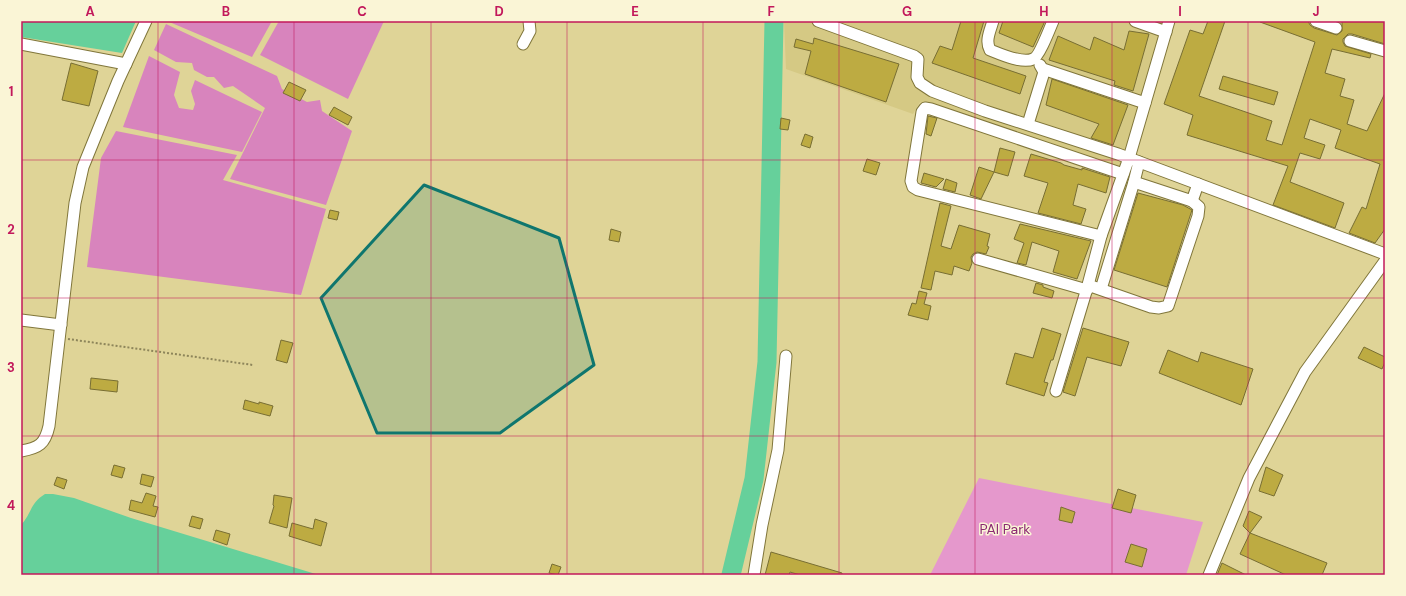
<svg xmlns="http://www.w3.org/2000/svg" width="1406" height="596" font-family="'DM Sans',sans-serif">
<rect width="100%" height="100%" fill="#dfd497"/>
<!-- built -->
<path fill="#d5c984" d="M 784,21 L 1164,21 L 1120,169 L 920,102 L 913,114 L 786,69 Z"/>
<!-- green -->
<path fill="#e598cc" d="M 979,478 L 1203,522 L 1186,575 L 930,575 Z"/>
<!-- forest -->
<g fill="#d884bd">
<path d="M 167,21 L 272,21 L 252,57 Z"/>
<path d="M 279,21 L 384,21 L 348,99 L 260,55 Z"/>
<path d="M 166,24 L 277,76 L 282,89 L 307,102 L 320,100 L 322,111 L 352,131 L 326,205 L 230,179 L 265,108 L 233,86 L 224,88 L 214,77 L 207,77 L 194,70 L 192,63 L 176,62 L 154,50 Z"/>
<path d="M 149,56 L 180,72 L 174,95 L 179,108 L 193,110 L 195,104 L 191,91 L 195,80 L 262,112 L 242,152 L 123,127 Z"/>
<path d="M 116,131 L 237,155 L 223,180 L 326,209 L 301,295 L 87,267 L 101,158 Z"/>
</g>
<!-- water -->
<g fill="#66d09b">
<path d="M 21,21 L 136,21 L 122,53 L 21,37 Z"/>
<path d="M 45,494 L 53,494 L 74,498 L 131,518 L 319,575 L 21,575 L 21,525 C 32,513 30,503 45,494 Z"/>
</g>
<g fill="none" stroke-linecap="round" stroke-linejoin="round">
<!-- river -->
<path stroke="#66d09b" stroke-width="19" d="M 731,575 L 754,479 L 767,362 L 774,21"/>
</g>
<!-- building -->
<g fill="#bdab42" stroke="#786e33">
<path d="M 961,21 L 984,21 L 973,58 L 1026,76 L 1020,94 L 932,63 L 940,46 L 952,50 Z"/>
<path d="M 1003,21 L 1045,21 L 1033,47 L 999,33 Z"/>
<path d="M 1208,21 L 1225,21 L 1199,96 L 1272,121 L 1266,140 L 1282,145 L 1315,42 L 1260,22 L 1260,21 L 1308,21 L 1310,25 L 1314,28 L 1337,35 L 1342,31 L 1342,21 L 1385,21 L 1385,44 L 1352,34 L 1348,34 L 1343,39 L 1343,42 L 1345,46 L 1371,54 L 1370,58 L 1332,49 L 1325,73 L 1345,79 L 1340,96 L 1354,100 L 1347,124 L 1367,131 L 1385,93 L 1385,229 L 1375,243 L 1349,233 L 1362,207 L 1366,209 L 1380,164 L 1335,148 L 1341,130 L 1310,119 L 1304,138 L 1325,145 L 1320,159 L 1300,153 L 1290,182 L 1344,203 L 1335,228 L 1273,205 L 1288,166 L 1187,135 L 1193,115 L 1164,104 L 1190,30 L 1203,34 Z"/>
<path d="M 1129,31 L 1149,34 L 1133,91 L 1114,85 L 1115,81 L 1049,60 L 1058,36 L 1090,50 L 1094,37 L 1124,50 Z"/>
<path d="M 814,38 L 899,64 L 886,102 L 805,74 L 811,51 L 794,47 L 796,39 L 813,44 Z"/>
<path d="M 71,63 L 98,71 L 89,106 L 62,100 Z"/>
<path d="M 1223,76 L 1278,92 L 1274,105 L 1219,89 Z"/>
<path d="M 1052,79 L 1128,105 L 1113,145 L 1091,138 L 1099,124 L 1046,105 Z"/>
<path d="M 289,82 L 306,90 L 300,101 L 283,93 Z"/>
<path d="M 334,107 L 352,117 L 348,125 L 329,115 Z"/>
<path d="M 928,116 L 937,118 L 931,136 L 926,134 Z"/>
<path d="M 781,118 L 790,120 L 788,130 L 780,129 Z"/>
<path d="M 805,134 L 813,137 L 810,148 L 801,145 Z"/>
<path d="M 1000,148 L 1015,152 L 1008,176 L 994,172 Z"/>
<path d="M 1031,154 L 1061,163 L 1064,165 L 1082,170 L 1082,168 L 1110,177 L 1106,193 L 1078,184 L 1073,205 L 1086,209 L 1081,224 L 1038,213 L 1048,183 L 1024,176 Z"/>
<path d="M 867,159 L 880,163 L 876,175 L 863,171 Z"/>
<path d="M 979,167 L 994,172 L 981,199 L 970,195 Z"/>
<path d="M 924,173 L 944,179 L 936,187 L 921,183 Z"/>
<path d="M 946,179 L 957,183 L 955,192 L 943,189 Z"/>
<path d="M 1138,193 L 1183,205 L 1192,210 L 1167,287 L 1114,270 Z"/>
<path d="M 940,203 L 951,206 L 941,246 L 951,249 L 959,225 L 990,234 L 987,246 L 989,247 L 986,254 L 977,252 L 973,254 L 971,257 L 972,263 L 969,271 L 954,266 L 952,275 L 935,271 L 931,290 L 921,288 Z"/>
<path d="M 330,210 L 339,212 L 337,220 L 328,218 Z"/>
<path d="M 1020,224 L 1091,241 L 1077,279 L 1053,272 L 1059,251 L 1032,242 L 1026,265 L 1017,263 L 1024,243 L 1014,239 Z"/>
<path d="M 611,229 L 621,232 L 619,242 L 609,240 Z"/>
<path d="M 1036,283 L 1043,285 L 1043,287 L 1054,291 L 1052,298 L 1033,293 Z"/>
<path d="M 919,291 L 927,293 L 924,304 L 931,306 L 928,320 L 908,315 L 912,303 L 916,304 Z"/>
<path d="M 1042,328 L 1061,334 L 1053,360 L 1051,360 L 1044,382 L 1048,383 L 1044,396 L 1006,384 L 1015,353 L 1033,358 Z"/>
<path d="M 1083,328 L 1129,342 L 1121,366 L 1087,357 L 1075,396 L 1063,392 Z"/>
<path d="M 281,340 L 293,343 L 287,363 L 276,360 Z"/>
<path d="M 1364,347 L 1385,357 L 1385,362 L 1382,369 L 1358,358 Z"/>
<path d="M 1168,350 L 1198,362 L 1201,352 L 1253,369 L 1241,405 L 1159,373 Z"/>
<path d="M 91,378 L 118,381 L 117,392 L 90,389 Z"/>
<path d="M 245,400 L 259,404 L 259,402 L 273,406 L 270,416 L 243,409 Z"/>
<path d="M 114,465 L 125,468 L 122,478 L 111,475 Z"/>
<path d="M 1266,467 L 1283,475 L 1274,496 L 1259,491 Z"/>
<path d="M 142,474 L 154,477 L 151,487 L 140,484 Z"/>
<path d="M 57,477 L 67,480 L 64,489 L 54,485 Z"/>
<path d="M 1118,489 L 1136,495 L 1131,513 L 1112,508 Z"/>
<path d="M 146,493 L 156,496 L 153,506 L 158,507 L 155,517 L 129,510 L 131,500 L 142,503 Z"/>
<path d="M 274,495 L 292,498 L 287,528 L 269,523 L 274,506 L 273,505 Z"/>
<path d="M 1061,507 L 1075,512 L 1072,523 L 1059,520 Z"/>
<path d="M 1249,511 L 1262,517 L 1250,533 L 1243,526 Z"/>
<path d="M 192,516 L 203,519 L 200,529 L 189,526 Z"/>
<path d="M 315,519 L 327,523 L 321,546 L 289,536 L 292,523 L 313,529 Z"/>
<path d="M 216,530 L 230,534 L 227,545 L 213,540 Z"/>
<path d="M 1250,533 L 1327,563 L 1322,575 L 1286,575 L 1240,554 Z"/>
<path d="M 1131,544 L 1147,549 L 1142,567 L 1125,562 Z"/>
<path d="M 771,552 L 842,573 L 842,575 L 800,575 L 790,572 L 789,575 L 765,575 Z"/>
<path d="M 1222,563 L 1246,575 L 1217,575 Z"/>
<path d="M 552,564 L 561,567 L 558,575 L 549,573 Z"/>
</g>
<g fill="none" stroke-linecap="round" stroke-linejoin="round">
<defs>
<g id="minor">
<path d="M 818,21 L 914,56 L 918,59 L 917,77 L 920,83 L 932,91 L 985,111 L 1118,154 L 1385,254"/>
<path d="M 993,21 C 990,31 985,41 990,50 C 1000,54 1022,64 1033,59 C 1039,57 1050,28 1053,21"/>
<path d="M 1135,21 L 1166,32"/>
<path d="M 1316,21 L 1336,28"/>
<path d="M 1350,41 L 1385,51"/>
<path d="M 21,44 L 126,64"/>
<path d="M 523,44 L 530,31 L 529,21"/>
<path d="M 1043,69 L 1145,103"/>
<path d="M 1028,124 L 1044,72 L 1040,65"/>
<path d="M 1134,182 L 1192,201 L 1198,184"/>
<path d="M 1101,236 L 918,190 L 913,187 L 911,181 L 922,112 L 925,108 L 931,109 L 1123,174"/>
<path d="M 978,259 L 1087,290"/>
<path d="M 1088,285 L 1151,307 L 1159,308 L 1168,306 L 1198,216 L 1199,207 L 1192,201"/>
<path d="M 1101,289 L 1134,182 L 1139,162"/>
<path d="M 21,320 L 61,325"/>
<path d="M 1056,391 L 1088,285 L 1101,236 L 1129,158 L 1169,21"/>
<path d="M 21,451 C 39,448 45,444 49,426 L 75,203 L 83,167 L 118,81 L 146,21"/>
<path d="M 754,575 L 762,525 L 778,450 L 786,356"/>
<path d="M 1209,575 L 1249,478 L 1305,372 L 1385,261"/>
</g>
</defs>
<!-- minor casing -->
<use href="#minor" stroke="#80763b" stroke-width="13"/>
<!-- path -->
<path stroke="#8d855a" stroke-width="2" stroke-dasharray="2 2" stroke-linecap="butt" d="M 68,339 L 253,365"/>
<!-- minor -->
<use href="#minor" stroke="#fff" stroke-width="11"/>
</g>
<!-- marked area -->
<path fill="#0f766e" fill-opacity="0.2" stroke="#0f766e" stroke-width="3" stroke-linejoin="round" d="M 424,185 L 559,238 L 594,365 L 500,433 L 377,433 L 321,298 Z"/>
<!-- grid -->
<path fill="none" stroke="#c2185b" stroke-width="1" stroke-opacity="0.55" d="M 158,21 L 158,575M 294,21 L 294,575M 431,21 L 431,575M 567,21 L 567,575M 703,21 L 703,575M 839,21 L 839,575M 975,21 L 975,575M 1112,21 L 1112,575M 1248,21 L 1248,575M 21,160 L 1385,160M 21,298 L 1385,298M 21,436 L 1385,436"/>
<g text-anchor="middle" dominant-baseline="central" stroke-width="3" stroke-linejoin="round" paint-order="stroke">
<!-- park labels -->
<g font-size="14" fill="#8b2972" stroke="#faf5d6">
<text x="1005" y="529">PAI Park</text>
</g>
</g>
<!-- border -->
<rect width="1406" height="596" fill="none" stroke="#faf5d6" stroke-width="44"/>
<rect x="22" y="22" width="1362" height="552" fill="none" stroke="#c2185b" stroke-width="1.5"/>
<g font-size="13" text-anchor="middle" font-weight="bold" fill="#c2185b">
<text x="90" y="16">A</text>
<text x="226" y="16">B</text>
<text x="362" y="16">C</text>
<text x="499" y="16">D</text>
<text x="635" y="16">E</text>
<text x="771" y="16">F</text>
<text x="907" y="16">G</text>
<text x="1044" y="16">H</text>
<text x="1180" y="16">I</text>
<text x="1316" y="16">J</text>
<text x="11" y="96">1</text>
<text x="11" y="234">2</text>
<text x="11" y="372">3</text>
<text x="11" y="510">4</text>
</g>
</svg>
